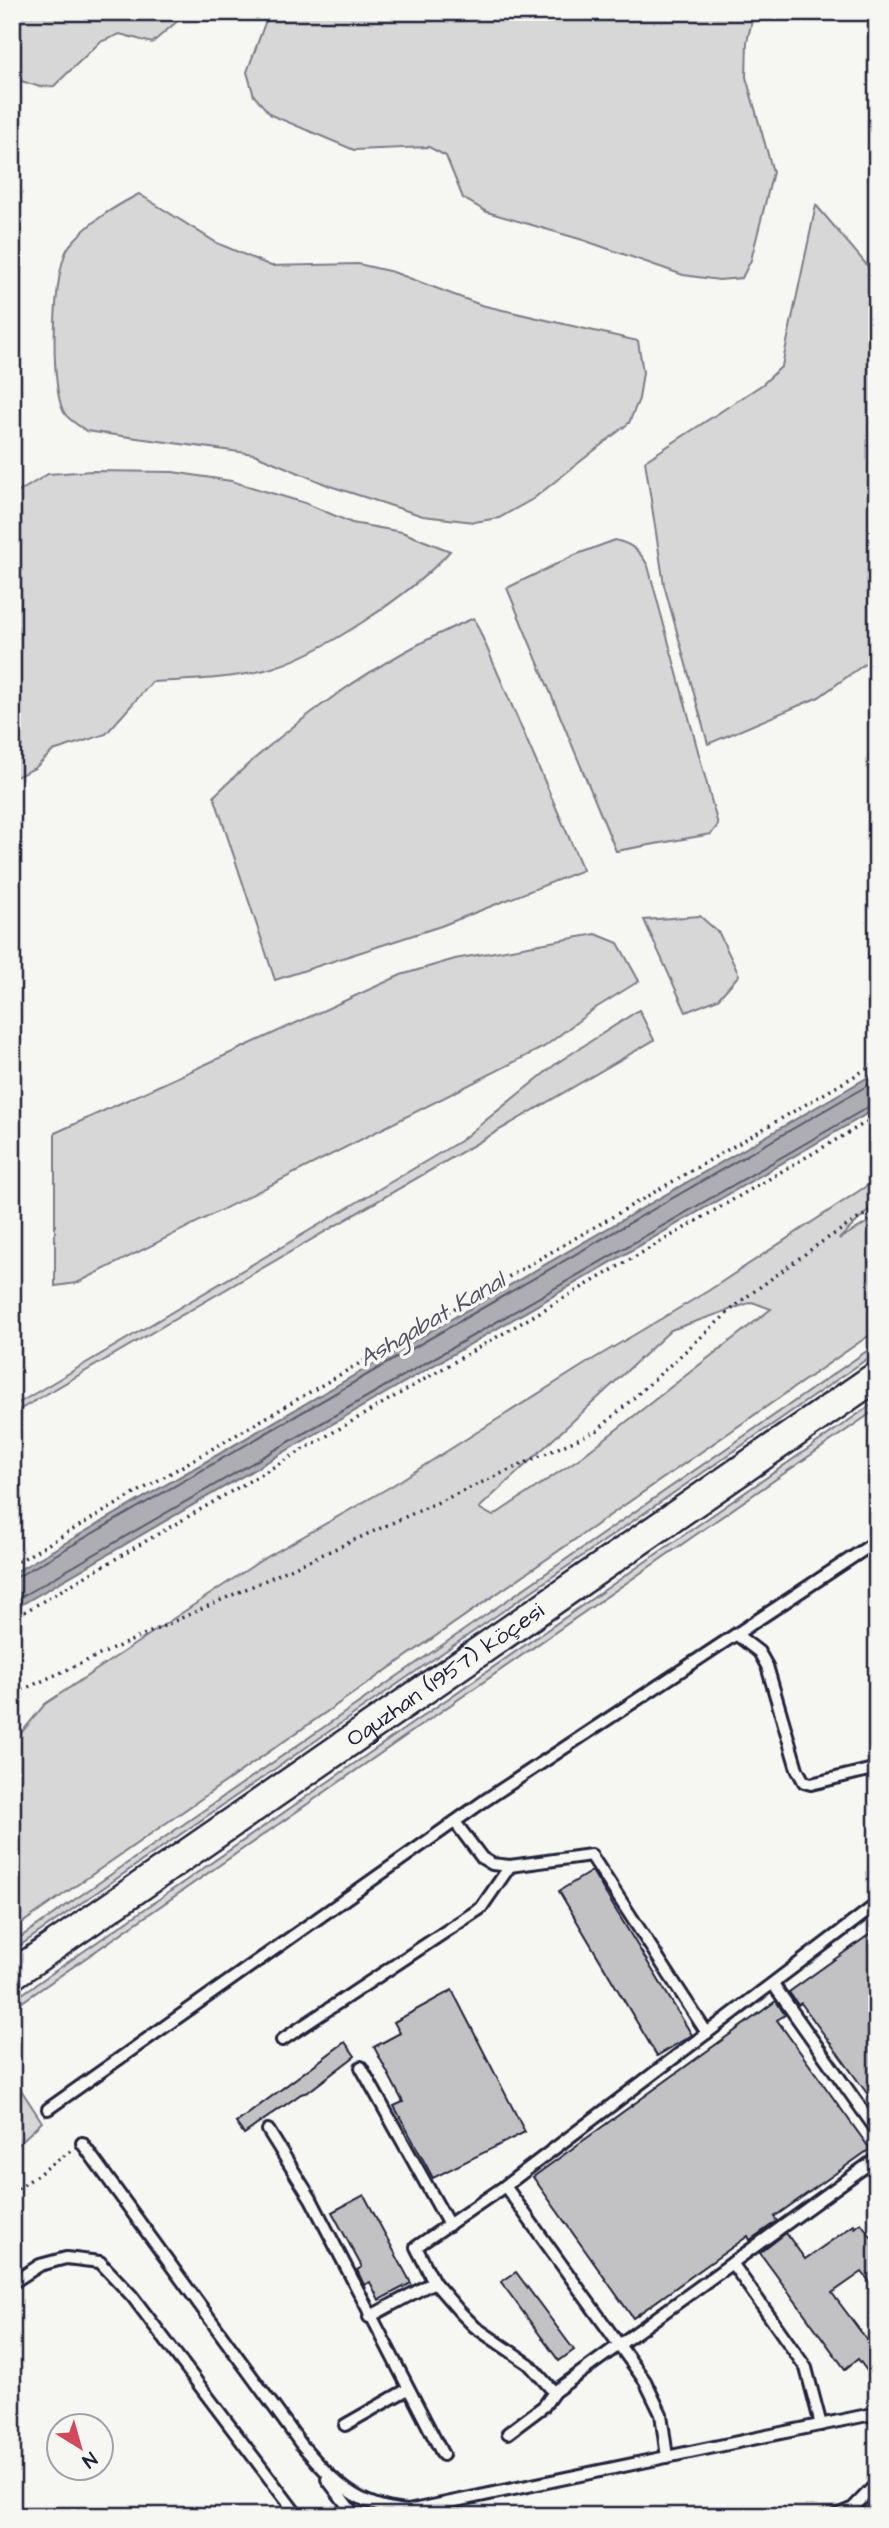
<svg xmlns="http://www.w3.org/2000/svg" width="889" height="2528" font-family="'Architects Daughter',sans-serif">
<rect width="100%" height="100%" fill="#f6f6f2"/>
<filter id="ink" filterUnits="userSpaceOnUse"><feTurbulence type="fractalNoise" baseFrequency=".0143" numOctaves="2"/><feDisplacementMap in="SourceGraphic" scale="14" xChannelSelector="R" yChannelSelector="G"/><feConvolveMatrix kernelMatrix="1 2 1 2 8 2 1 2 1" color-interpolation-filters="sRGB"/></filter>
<g filter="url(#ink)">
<!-- green -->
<g fill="#d7d7d7" stroke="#7c7c89" stroke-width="2" fill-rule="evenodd">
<path d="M 12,12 L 188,12 L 152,43 L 120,34 L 100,42 L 54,86 L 40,87 L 12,78 Z"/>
<path d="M 269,12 L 754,12 L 747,42 L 746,77 L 773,172 L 751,260 L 742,278 L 719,280 L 683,275 L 583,240 L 487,212 L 463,198 L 446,156 L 429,147 L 354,150 L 271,115 L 254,96 L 247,72 Z"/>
<path d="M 139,194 L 217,243 L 271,266 L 358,264 L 393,272 L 481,305 L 638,341 L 643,372 L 639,399 L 629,423 L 533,499 L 499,518 L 474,522 L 423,516 L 330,486 L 254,454 L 86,431 C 80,426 70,421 65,414 C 49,391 52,266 70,245 C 89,222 114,207 139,194 Z"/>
<path d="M 816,205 L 877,277 L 877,655 L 819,697 L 708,744 L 664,585 L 645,461 L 763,384 L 782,366 Z"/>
<path d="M 92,471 L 173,472 L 231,481 L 305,503 L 352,523 L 402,532 L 450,551 C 413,593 320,656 265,670 C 230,679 189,680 152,682 L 106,734 L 53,751 L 35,768 L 12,779 L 12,496 L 48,474 Z"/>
<path d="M 615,540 C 632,544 640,551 648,566 L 718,825 L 711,834 L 616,851 L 507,588 L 575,555 Z"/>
<path d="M 474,618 L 583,870 L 441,926 L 275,980 L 214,796 C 288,724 378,658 474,618 Z"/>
<path d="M 700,916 L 719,933 L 739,975 L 718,999 L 686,1012 L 644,920 Z"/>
<path d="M 596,934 L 618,943 L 639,981 L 594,1009 L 544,1047 L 77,1283 L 55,1286 L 55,1133 L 401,975 L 455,959 Z"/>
<path d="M 639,1010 L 654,1040 L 12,1414 L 12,1407 L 460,1141 L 557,1063 Z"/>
<path d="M 877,1179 L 877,1202 L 839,1239 L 877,1217 L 877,1330 L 12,1930 L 12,1744 L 45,1704 L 260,1561 L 390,1487 L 590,1361 L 708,1291 ZM 752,1302 L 771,1309 L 580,1458 L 493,1516 L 479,1508 L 671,1330 Z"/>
<path d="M 877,1344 L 877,1352 L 12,1951 L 12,1943 Z"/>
<path d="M 877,1401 L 877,1409 L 12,2009 L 12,2001 Z"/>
<path d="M 12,2076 L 42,2122 L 12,2150 Z"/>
</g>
<!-- water -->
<path fill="#adadb3" stroke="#757583" stroke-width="2" d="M 877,1072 L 877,1108 L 12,1610 L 12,1574 Z"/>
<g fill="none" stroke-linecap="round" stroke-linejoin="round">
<!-- shore -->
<g stroke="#5a5a6b" stroke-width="2">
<path d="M 12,1580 L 877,1080"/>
<path d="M 12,1602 L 877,1102"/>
</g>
</g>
<!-- building -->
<g fill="#c2c2c4" stroke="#22223b" stroke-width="2">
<path d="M 592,1871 L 692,2035 L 657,2056 L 559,1891 Z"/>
<path d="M 877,1929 L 877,2107 L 801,2003 L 798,2005 L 789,1992 Z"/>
<path d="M 452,1990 L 525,2132 L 433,2178 L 394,2106 L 403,2102 L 374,2047 L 400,2033 L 394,2022 Z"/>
<path d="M 776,2001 L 785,2015 L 777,2020 L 870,2149 L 774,2217 L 777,2221 L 750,2240 L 748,2236 L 633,2318 L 533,2177 Z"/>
<path d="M 345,2042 L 355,2056 L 308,2092 L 301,2094 L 244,2134 L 236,2123 Z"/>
<path d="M 364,2195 L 411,2283 L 379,2300 L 370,2282 L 364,2285 L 357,2270 L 362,2267 L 332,2212 Z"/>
<path d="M 861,2223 L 877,2245 L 877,2291 L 862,2272 L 832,2293 L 873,2348 L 877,2357 L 877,2384 L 858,2359 L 845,2369 L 760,2253 L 786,2233 L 805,2259 L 854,2225 L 855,2228 Z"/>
<path d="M 516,2272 L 574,2350 L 559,2361 L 501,2282 Z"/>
</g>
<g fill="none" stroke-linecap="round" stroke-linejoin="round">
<defs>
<g id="lane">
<path d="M 737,1635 L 759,1652 L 767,1666 L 797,1769 L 804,1782 L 811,1784 L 877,1768"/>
<path d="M 455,1822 L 482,1858 L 492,1864 L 510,1866 L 591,1855 L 707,2033"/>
<path d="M 773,1984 L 877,2131"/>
<path d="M 282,2040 L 481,1908 L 510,1866"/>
<path d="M 361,2067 L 449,2225"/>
<path d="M 48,2109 L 484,1801 L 877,1541"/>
<path d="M 268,2130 L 311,2199 L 443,2455"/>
<path d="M 82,2143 L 301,2444 C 334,2482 356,2507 408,2511 L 877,2413"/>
<path d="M 505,2186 L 645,2381 L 661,2414 L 667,2457"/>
<path d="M 732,2263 L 806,2368 L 821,2425"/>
<path d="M 12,2283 L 40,2265 L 66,2258 L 100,2262 L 132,2296 L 298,2516"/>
<path d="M 369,2317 L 434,2282"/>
<path d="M 554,2392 L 529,2364 L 475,2327 L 460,2312 L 434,2282 L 416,2247 L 505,2186 L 877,1904"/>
<path d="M 345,2425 L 408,2389"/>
<path d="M 508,2433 L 544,2406 L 554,2392 L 877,2158"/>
<path d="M 327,2479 L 355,2516"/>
<path d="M 834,2516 L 853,2508 L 877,2483"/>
</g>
<g id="secondary">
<path id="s1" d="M 12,1975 L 877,1376"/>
</g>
</defs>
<!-- lane casing -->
<use href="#lane" stroke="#22223b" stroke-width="16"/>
<!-- secondary casing -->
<use href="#secondary" stroke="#22223b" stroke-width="33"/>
<!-- path -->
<g stroke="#22223b" stroke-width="3.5" stroke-dasharray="2 5" stroke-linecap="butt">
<path d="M 12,1565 L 877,1063"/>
<path d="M 12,1619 L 877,1116"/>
<path d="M 22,1690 L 598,1430 L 741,1301 L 820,1243 L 877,1207"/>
<path d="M 12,2193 L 72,2150"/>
</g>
<!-- lane -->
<use href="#lane" stroke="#f6f6f2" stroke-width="10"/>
<!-- secondary -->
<use href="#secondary" stroke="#f6f6f2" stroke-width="28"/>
</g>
</g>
<g text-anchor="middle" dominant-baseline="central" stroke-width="7" stroke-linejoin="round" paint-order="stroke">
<!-- street labels -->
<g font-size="23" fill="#22223b" stroke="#f6f6f2">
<text stroke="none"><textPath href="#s1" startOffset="527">Oguzhan (1957) köçesi</textPath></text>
</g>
<!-- water labels -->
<g font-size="24" font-style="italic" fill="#535365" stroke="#f6f6f2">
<text transform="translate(432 1320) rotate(-30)">Ashgabat Kanal</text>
</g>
</g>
<!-- margin -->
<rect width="889" height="2528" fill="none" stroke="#f6f6f2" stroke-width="42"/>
<rect x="21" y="21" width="847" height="2486" fill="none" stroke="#22223b" stroke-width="2.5" filter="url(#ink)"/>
<!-- north arrow -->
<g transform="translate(80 2447) rotate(143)"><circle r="33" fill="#f6f6f2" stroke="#a1a1a9" stroke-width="2"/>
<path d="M0-5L12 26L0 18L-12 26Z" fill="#d1495b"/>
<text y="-10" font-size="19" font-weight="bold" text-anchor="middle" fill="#22223b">N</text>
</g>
</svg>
